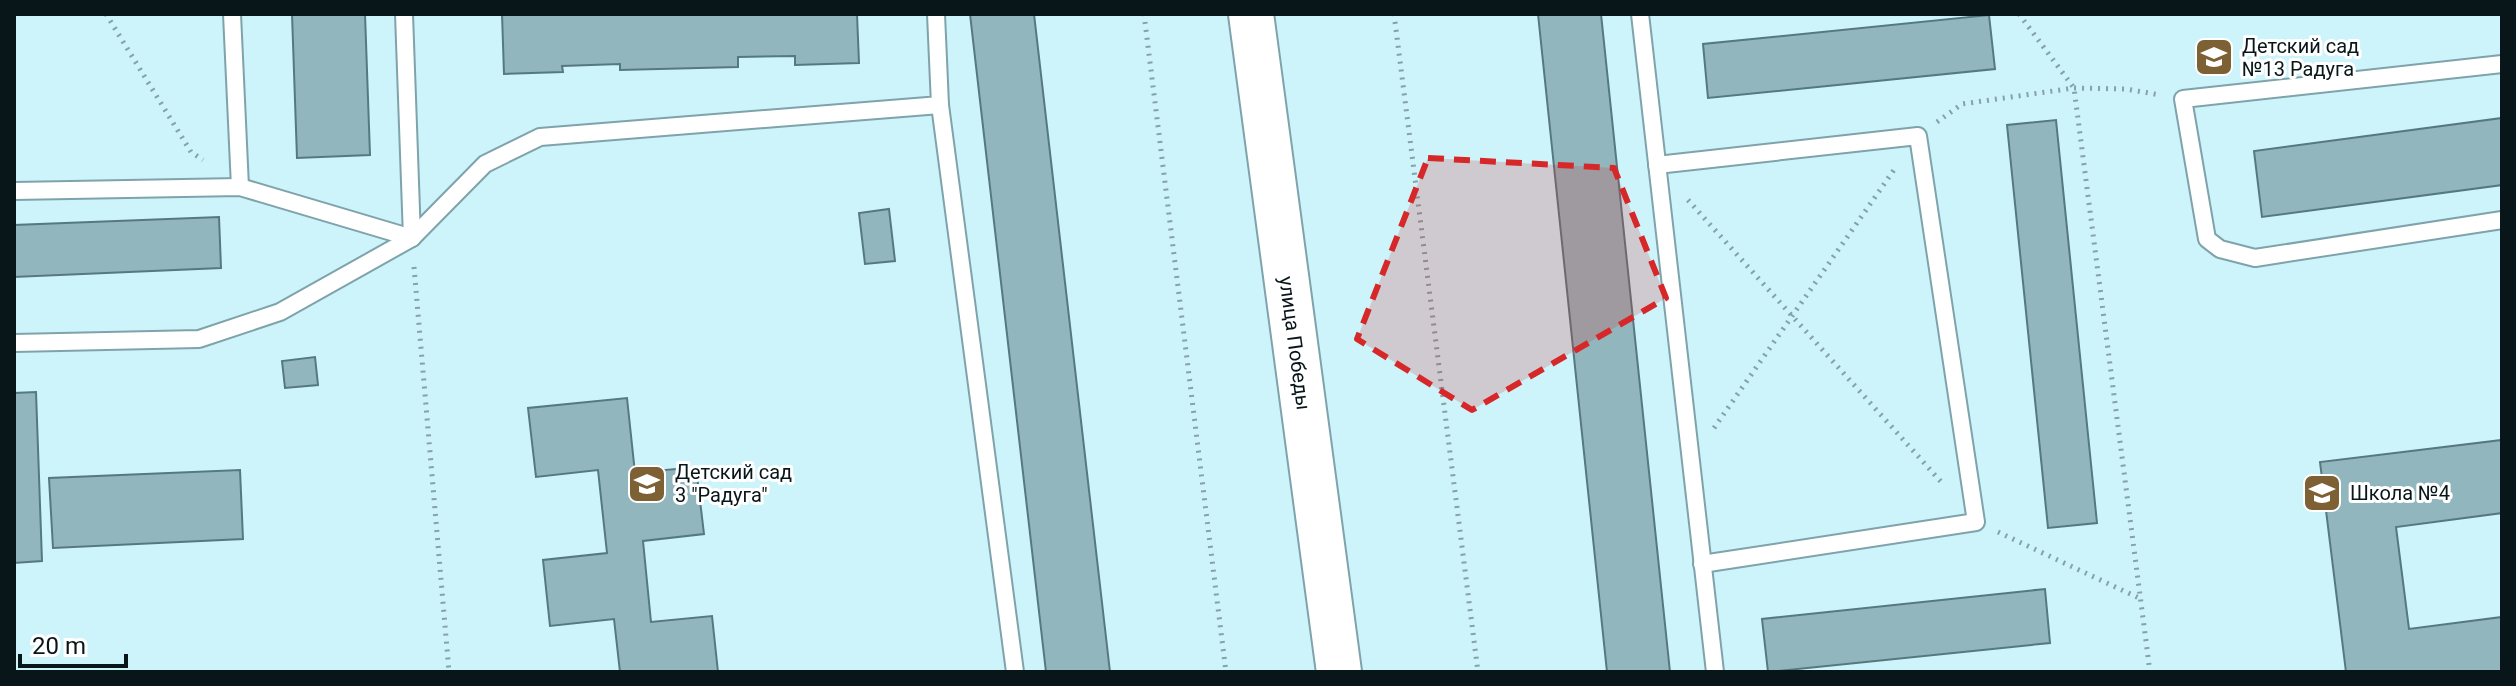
<svg xmlns="http://www.w3.org/2000/svg" width="2516" height="686" font-family="Roboto,sans-serif">
<rect width="100%" height="100%" fill="#cdf3fb"/>
<!-- building -->
<g fill="#91b6be" stroke="#567980" stroke-width="2">
<path d="M 292,14 L 365,14 L 370,155 L 297,158 Z"/>
<path d="M 502,14 L 857,14 L 859,63 L 795,65 L 795,56 L 738,57 L 738,67 L 620,70 L 620,64 L 562,66 L 563,72 L 504,74 Z"/>
<path d="M 970,14 L 1034,14 L 1110,672 L 1046,672 Z"/>
<path d="M 1538,14 L 1601,14 L 1670,672 L 1607,672 Z"/>
<path d="M 1989,15 L 1995,69 L 1708,98 L 1703,44 Z"/>
<path d="M 2502,118 L 2502,185 L 2262,217 L 2254,151 Z"/>
<path d="M 2056,120 L 2097,523 L 2048,528 L 2007,125 Z"/>
<path d="M 889,209 L 895,261 L 865,264 L 859,213 Z"/>
<path d="M 219,217 L 221,268 L 14,277 L 14,225 Z"/>
<path d="M 315,357 L 318,385 L 285,388 L 282,361 Z"/>
<path d="M 36,392 L 42,561 L 14,563 L 14,393 Z"/>
<path d="M 627,398 L 635,473 L 696,467 L 704,534 L 643,541 L 651,622 L 712,616 L 718,672 L 620,672 L 614,619 L 550,626 L 543,560 L 607,553 L 598,470 L 536,477 L 528,408 Z"/>
<path d="M 2502,440 L 2502,513 L 2396,527 L 2409,629 L 2502,617 L 2502,672 L 2346,672 L 2320,462 Z"/>
<path d="M 240,470 L 243,539 L 53,548 L 49,478 Z"/>
<path d="M 2045,589 L 2050,643 L 1768,672 L 1762,619 Z"/>
</g>
<g fill="none" stroke-linecap="round" stroke-linejoin="round">
<defs>
<g id="lane">
<path d="M 232,14 L 240,187"/>
<path d="M 404,14 L 412,238"/>
<path d="M 1640,14 L 1715,672"/>
<path d="M 2502,64 L 2183,99 L 2207,239 L 2220,249 L 2255,258 L 2502,220"/>
<path d="M 940,105 L 1015,672"/>
<path d="M 1657,165 L 1918,136 L 1976,522 L 1702,564"/>
<path d="M 14,191 L 240,187 L 412,238"/>
<path d="M 14,343 L 199,339 L 280,312 L 412,238 L 485,164 L 540,137 L 940,105 L 936,14"/>
</g>
<g id="primary">
<path id="s1" d="M 1251,14 L 1339,672"/>
</g>
</defs>
<!-- lane casing -->
<use href="#lane" stroke="#7fa3aa" stroke-width="20"/>
<!-- primary casing -->
<use href="#primary" stroke="#7fa3aa" stroke-width="48"/>
<!-- path -->
<g stroke="#84a2a8" stroke-width="5" stroke-dasharray="2 6" stroke-linecap="butt">
<path d="M 106,14 L 191,152 L 203,160"/>
<path d="M 1144,14 L 1226,672"/>
<path d="M 1394,14 L 1478,672"/>
<path d="M 2019,14 L 2074,88 L 2150,672"/>
<path d="M 1937,122 L 1962,104 L 2074,88 L 2126,89 L 2160,95"/>
<path d="M 1688,200 L 1943,484"/>
<path d="M 414,267 L 449,672"/>
<path d="M 1714,428 L 1896,167"/>
<path d="M 1998,532 L 2141,599"/>
</g>
<!-- lane -->
<use href="#lane" stroke="#fff" stroke-width="16"/>
<!-- primary -->
<use href="#primary" stroke="#fff" stroke-width="44"/>
</g>
<!-- marked area -->
<path fill="#d62828" fill-opacity="0.2" stroke="#d62828" stroke-width="6" stroke-dasharray="16 10" stroke-linejoin="round" d="M 1428,158 L 1614,168 L 1666,298 L 1472,410 L 1357,339 Z"/>
<!-- icons -->
<defs>
<symbol id="school-square" viewBox="-11 -11 22 22"><rect x="-9" y="-9" width="18" height="18" rx="4" fill="#7d6034" stroke="#fff"/><path d="M0-5L7-2L0 1L-7-2ZM-4 1L0 2.5L4 1V4Q0 6-4 4Z" fill="#fff"/></symbol>
</defs>
<g fill-rule="evenodd">
<use href="#school-square" x="2192" y="35" width="44" height="44"/>
<use href="#school-square" x="625" y="462" width="44" height="44"/>
<use href="#school-square" x="2300" y="471" width="44" height="44"/>
</g>
<g text-anchor="middle" dominant-baseline="central" stroke-width="6" stroke-linejoin="round" paint-order="stroke">
<!-- poi labels -->
<g font-size="20" fill="#081619" stroke="#fff" text-anchor="start">
<text x="2242" y="46">Детский сад<tspan x="2242" dy="23">№13 Радуга</tspan></text>
<text x="675" y="472">Детский сад<tspan x="675" dy="23">3 "Радуга"</tspan></text>
<text x="2350" y="493">Школа №4</text>
</g>
<!-- street labels -->
<g font-size="20" fill="#081619" stroke="#fff">
<text stroke="none"><textPath href="#s1" startOffset="332">улица Победы</textPath></text>
</g>
</g>
<!-- border -->
<rect width="2516" height="686" fill="none" stroke="#081619" stroke-width="32"/>
<!-- scale -->
<path d="M20 654v12h106v-12" fill="none" stroke="#081619" stroke-width="4"/>
<text x="32" y="654" font-size="24" fill="#081619" stroke="#ffffff" stroke-width="6" paint-order="stroke">20 m</text>
</svg>
